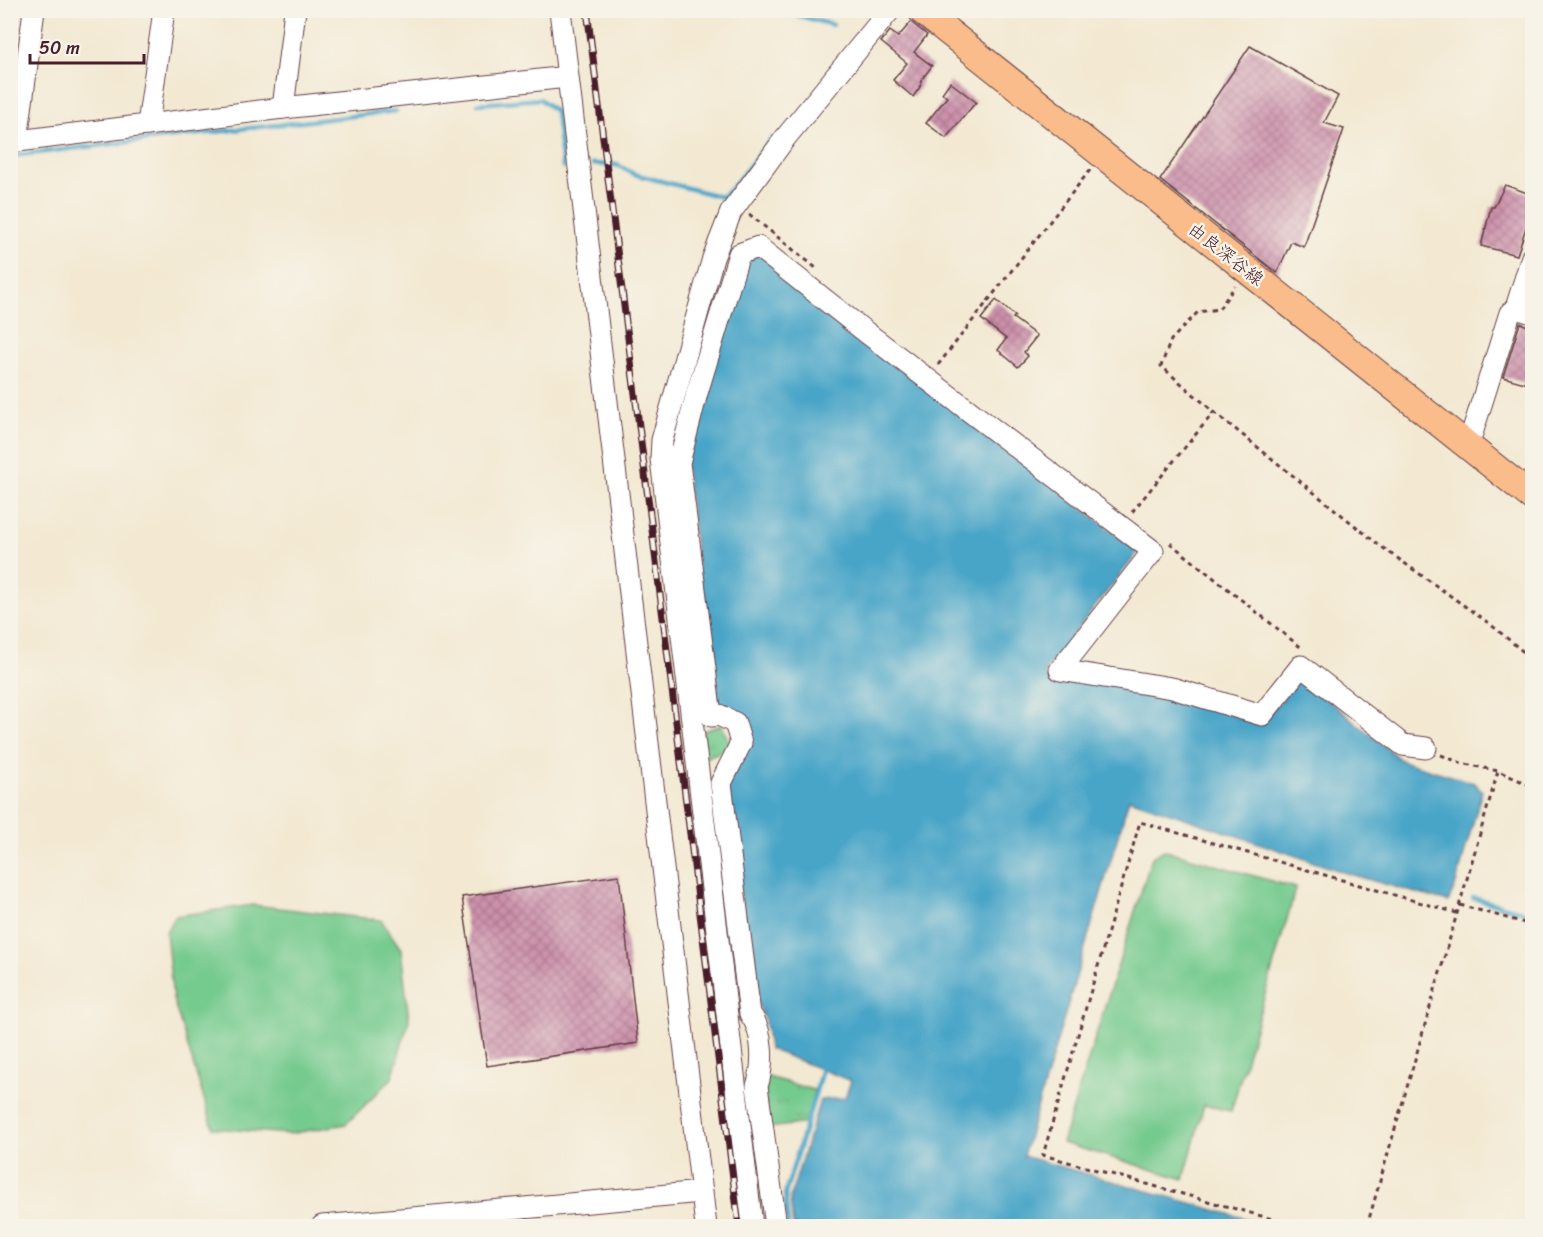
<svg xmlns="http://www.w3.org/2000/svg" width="1543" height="1237" font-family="Sriracha,'Klee One',sans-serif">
<defs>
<pattern id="grass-tufts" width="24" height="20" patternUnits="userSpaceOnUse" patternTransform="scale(1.5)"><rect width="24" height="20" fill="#75ca8e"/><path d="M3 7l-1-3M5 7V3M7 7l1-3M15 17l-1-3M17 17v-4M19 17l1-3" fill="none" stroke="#67ad7b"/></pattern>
<pattern id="building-cross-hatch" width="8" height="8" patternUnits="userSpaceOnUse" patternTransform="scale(1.5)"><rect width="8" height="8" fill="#cd91ac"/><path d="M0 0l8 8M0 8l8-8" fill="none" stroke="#a8768c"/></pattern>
</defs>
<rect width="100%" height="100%" fill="#f7f3e8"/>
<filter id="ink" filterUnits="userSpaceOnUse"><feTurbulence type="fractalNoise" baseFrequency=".0167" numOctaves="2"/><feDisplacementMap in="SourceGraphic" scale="12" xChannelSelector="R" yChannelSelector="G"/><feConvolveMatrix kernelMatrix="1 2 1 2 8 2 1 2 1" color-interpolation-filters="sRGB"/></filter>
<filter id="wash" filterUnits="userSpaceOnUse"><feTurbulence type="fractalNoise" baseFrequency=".008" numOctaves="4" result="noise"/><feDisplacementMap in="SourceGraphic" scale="24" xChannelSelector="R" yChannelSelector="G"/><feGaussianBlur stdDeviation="1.35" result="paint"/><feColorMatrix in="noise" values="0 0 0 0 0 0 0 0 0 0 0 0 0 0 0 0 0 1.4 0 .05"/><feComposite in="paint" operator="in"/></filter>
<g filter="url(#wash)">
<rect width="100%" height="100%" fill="#f3e9d3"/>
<!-- grass -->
<g fill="url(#grass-tufts)" stroke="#60745c" stroke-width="1.5">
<path d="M 722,725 L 731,747 L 705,758 L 702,731 Z"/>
<path d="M 768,1077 L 814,1090 L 807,1123 L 769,1128 L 763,1080 Z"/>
</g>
<!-- pitch -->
<g fill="#75ca8e" stroke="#60745c" stroke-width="1.5">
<path d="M 1164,850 L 1296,888 L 1231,1111 L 1204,1105 L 1184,1179 L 1062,1143 L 1152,857 Z"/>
<path d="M 253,905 L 381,920 L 401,949 L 409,1020 L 392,1078 L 346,1124 L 289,1134 L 213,1128 L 173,999 L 166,932 L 175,916 Z"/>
</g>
<!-- water -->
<path fill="#4aa5c8" stroke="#4a627a" stroke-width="1.5" d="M 758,252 L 1138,552 L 1043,673 L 1165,690 L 1258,725 L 1302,678 L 1402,761 L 1474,783 L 1482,791 L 1455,887 L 1448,902 L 1346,873 L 1129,799 L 1023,1156 L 1272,1226 L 793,1226 L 790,1198 L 820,1100 L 845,1098 L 851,1081 L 769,1049 L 765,1021 L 755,996 L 725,783 L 743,746 L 712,690 L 685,461 L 741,258 Z"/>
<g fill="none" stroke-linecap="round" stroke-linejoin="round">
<!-- stream -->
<g stroke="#4aa5c8" stroke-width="4.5">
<path d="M 777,10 L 833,25"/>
<path d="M 478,104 L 540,99 L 556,112 L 563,167"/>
<path d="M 10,156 L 396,111"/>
<path d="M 593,164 L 617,165 L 634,174 L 722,197"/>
<path d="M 722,197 L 731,189 L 772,138"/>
<path d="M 1473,898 L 1532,914"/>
<path d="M 788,1226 L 785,1194 L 815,1095 L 823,1064"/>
</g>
</g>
<g id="blocks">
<!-- building -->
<g fill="url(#building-cross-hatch)">
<path d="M 911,22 L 927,35 L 914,52 L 932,66 L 922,79 L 920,87 L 913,97 L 893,80 L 907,63 L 881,42 L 890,31 L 898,37 Z"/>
<path d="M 1250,46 L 1338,96 L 1324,123 L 1344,129 L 1304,247 L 1291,242 L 1277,273 L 1160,180 Z"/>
<path d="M 950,82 L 976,102 L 946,138 L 926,123 L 947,97 L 942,93 Z"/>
<path d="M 1505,185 L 1533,195 L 1533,206 L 1517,255 L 1481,246 L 1491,207 L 1494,207 Z"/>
<path d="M 996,300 L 1015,316 L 1013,318 L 1037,336 L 1024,352 L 1028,356 L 1018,367 L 998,350 L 1006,339 L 981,319 Z"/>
<path d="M 1520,323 L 1533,328 L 1533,377 L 1528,384 L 1503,377 Z"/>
<path d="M 619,875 L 638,1043 L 487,1066 L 462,897 Z"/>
</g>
</g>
</g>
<g filter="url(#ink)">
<use href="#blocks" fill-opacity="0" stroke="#633d44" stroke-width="1.5"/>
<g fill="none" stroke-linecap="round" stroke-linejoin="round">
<defs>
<g id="minor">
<path d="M 560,10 L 706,1226"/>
<path d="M 283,108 L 295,10"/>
<path d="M 148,125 L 164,10"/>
<path d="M 17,141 L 34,10"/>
<path d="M 10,142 L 283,108 L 567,77"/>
<path d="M 1532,257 L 1516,308 L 1532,313"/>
<path d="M 1468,446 L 1510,313 L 1516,308"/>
<path d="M 322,1226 L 702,1192"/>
<path d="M 752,1226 L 661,459 L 662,440 L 713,258 L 731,212 L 786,137 L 890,10"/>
<path d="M 776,1226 L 757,1086 C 764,1066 764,1031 750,1014 L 721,783 L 741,743 L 735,723 L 719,715 L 711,716 L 679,463 L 697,393 L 739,254 L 758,247 L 867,333 L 1153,551 L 1060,670 L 1172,688 L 1262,715 L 1301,666 L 1403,745 L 1426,748"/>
</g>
<path id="major" d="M 921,10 L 1532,497"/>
</defs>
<!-- minor casing -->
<use href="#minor" stroke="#633d44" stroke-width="23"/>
<!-- major casing -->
<use href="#major" stroke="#633d44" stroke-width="29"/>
<!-- path -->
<g stroke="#633d44" stroke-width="3" stroke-dasharray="4.5 4.5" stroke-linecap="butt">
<path d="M 749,214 L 816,268"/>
<path d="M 938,365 L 1090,170"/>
<path d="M 1214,412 L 1379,545 L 1490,624 L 1532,659"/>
<path d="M 1132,512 L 1214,412 L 1161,366 L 1171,340 L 1198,312 L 1219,309 L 1235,286"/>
<path d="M 1170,543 L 1303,649"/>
<path d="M 1441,755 L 1461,763 L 1498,771 L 1532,786"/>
<path d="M 1460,905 L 1532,925"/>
<path d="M 1297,1226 L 1043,1155 L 1140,822 L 1457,913"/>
<path d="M 1367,1226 L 1498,771"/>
</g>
<!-- minor -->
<use href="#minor" stroke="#fff" stroke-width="21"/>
<!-- major -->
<use href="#major" stroke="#f9bc8a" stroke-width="27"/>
<defs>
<path id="rail" d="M 587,10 L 739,1226"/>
</defs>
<!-- rail casing -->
<use href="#rail" stroke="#4a1f2b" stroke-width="7"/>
<!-- rail -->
<use href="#rail" stroke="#f7f3e8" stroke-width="4.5" stroke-dasharray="14" stroke-linecap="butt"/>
</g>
</g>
<g text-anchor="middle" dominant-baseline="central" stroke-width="5" stroke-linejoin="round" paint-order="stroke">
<!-- street labels -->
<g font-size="18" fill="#4a1f2b" stroke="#f7f3e8">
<text transform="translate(1226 254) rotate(38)">由良深谷線</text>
</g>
</g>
<!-- margin -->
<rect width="1543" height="1237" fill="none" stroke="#f7f3e8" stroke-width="36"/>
<!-- scale -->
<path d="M30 54v9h114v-9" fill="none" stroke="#4a1f2b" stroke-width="3"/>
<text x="39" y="54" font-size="18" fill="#4a1f2b" stroke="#f7f3e8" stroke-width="4.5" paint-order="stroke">50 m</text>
</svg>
